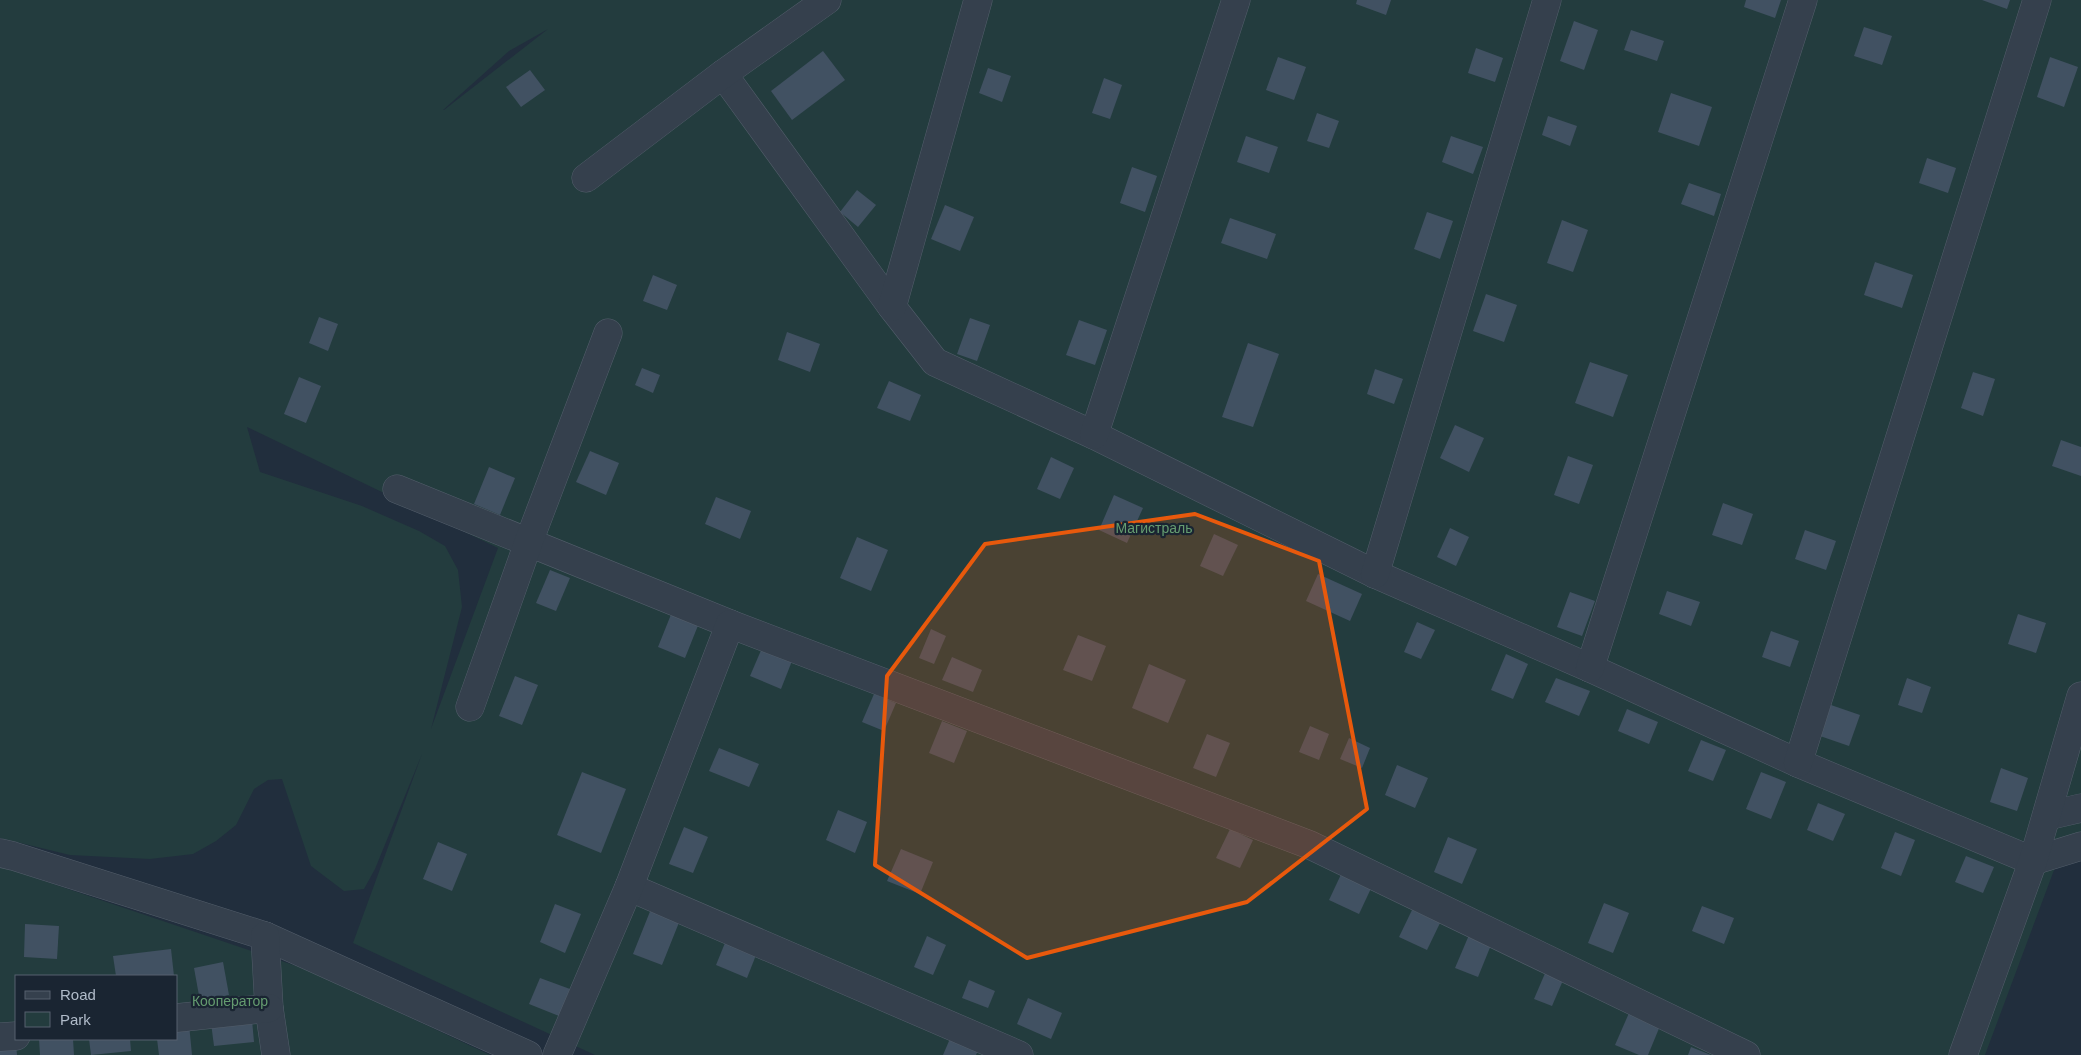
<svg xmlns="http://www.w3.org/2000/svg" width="2081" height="1055" font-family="Helvetica,sans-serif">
<rect width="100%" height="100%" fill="#212e3d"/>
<!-- green -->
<g fill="#233c3e" fill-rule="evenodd">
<path d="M 0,0 L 2081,0 L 2081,832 L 2066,838 L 1985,1055 L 595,1055 L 353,943 L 422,754 L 375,869 L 364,889 L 344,891 L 311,866 L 282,779 L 268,780 L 254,789 L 236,825 L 216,841 L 193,854 L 150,859 L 70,855 L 0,838 ZM 548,29 L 444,110 L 443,110 L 509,51 ZM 247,427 L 498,548 L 431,729 L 462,607 L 458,570 L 445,546 L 419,531 L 362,506 L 260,472 Z"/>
<path d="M 0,866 L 311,971 L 490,1055 L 0,1055 ZM 16,976 L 176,976 L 176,1039 L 16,1039 Z"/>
</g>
<!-- building -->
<g fill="#415162">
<path d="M 1357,0 L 1391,0 L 1386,15 L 1356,4 Z"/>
<path d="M 1746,0 L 1781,0 L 1775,18 L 1744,7 Z"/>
<path d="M 1982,0 L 2010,0 L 2007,9 Z"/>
<path d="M 1574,21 L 1598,30 L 1584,70 L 1560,61 Z"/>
<path d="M 1864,27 L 1892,36 L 1882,65 L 1854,56 Z"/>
<path d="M 1631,30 L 1664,41 L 1657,61 L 1624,50 Z"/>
<path d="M 1476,48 L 1503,58 L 1495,82 L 1468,73 Z"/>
<path d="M 823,51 L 845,80 L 792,120 L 771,91 Z"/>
<path d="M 1278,57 L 1306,67 L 1294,100 L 1266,90 Z"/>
<path d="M 2050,57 L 2078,67 L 2064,107 L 2037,97 Z"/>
<path d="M 988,68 L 1011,76 L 1002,102 L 979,93 Z"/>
<path d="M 530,70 L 545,90 L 521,107 L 506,87 Z"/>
<path d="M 1104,78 L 1122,85 L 1110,119 L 1092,113 Z"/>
<path d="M 1671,93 L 1712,107 L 1699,146 L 1658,132 Z"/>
<path d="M 1317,113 L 1339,121 L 1329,148 L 1307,141 Z"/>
<path d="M 1548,116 L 1577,126 L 1570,146 L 1542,135 Z"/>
<path d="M 1246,136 L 1278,147 L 1269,173 L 1237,162 Z"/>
<path d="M 1451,136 L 1483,147 L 1473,174 L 1442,162 Z"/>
<path d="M 1927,158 L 1956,168 L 1948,193 L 1919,183 Z"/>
<path d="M 1132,167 L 1157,176 L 1145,212 L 1120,203 Z"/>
<path d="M 1689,183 L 1721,194 L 1714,216 L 1681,204 Z"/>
<path d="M 857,190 L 876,205 L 858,227 L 840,212 Z"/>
<path d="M 945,205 L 974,217 L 960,251 L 931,239 Z"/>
<path d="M 1427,212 L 1453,221 L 1440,259 L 1414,249 Z"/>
<path d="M 1230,218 L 1276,234 L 1267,259 L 1221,243 Z"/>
<path d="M 1562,220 L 1588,230 L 1573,272 L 1547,263 Z"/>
<path d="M 1875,262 L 1913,275 L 1902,308 L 1864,295 Z"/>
<path d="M 653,275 L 677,285 L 667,310 L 643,301 Z"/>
<path d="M 1486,294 L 1517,305 L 1504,342 L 1473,331 Z"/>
<path d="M 319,317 L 338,324 L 328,351 L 309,343 Z"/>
<path d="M 970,318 L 990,325 L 977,361 L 957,354 Z"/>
<path d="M 1079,320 L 1107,330 L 1095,365 L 1066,355 Z"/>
<path d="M 787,332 L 820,344 L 810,372 L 778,360 Z"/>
<path d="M 1248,343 L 1279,354 L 1253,427 L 1222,417 Z"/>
<path d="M 1590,362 L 1628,375 L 1613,417 L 1575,403 Z"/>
<path d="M 642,368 L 660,375 L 653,393 L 635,385 Z"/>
<path d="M 1375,369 L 1403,379 L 1394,404 L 1367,394 Z"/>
<path d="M 1973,372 L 1995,379 L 1983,416 L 1961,408 Z"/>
<path d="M 299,377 L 321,386 L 306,423 L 284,414 Z"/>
<path d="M 889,381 L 921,395 L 910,421 L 877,408 Z"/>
<path d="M 1455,425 L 1484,438 L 1469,472 L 1440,458 Z"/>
<path d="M 2061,440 L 2081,447 L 2081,476 L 2052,466 Z"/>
<path d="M 590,451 L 619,463 L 606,495 L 576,482 Z"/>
<path d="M 1568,456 L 1593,465 L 1579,504 L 1554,495 Z"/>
<path d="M 1051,457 L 1074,468 L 1060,499 L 1037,489 Z"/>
<path d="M 489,467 L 515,478 L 500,515 L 474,504 Z"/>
<path d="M 1114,495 L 1143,508 L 1127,543 L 1099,530 Z"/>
<path d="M 716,497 L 751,511 L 740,539 L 705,524 Z"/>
<path d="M 1723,503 L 1753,514 L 1742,545 L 1712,535 Z"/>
<path d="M 1450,528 L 1469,537 L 1456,566 L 1437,557 Z"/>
<path d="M 1805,530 L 1836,541 L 1826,570 L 1795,559 Z"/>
<path d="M 1214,534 L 1238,545 L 1223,576 L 1200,566 Z"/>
<path d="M 857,537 L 888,550 L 871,591 L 840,578 Z"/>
<path d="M 550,570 L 570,578 L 556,611 L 536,603 Z"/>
<path d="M 1318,574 L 1362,594 L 1350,621 L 1306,601 Z"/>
<path d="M 1667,591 L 1700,602 L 1691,626 L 1659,614 Z"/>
<path d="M 1570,592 L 1595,601 L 1582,636 L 1557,627 Z"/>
<path d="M 672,612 L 699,623 L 685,658 L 658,647 Z"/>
<path d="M 2018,614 L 2046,623 L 2036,653 L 2008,644 Z"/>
<path d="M 1417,622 L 1435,630 L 1421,659 L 1404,652 Z"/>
<path d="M 931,629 L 946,636 L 934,664 L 919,658 Z"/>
<path d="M 1771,631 L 1799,641 L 1790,667 L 1762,657 Z"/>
<path d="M 1078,635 L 1106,646 L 1092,681 L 1063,670 Z"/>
<path d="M 762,648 L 792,661 L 781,689 L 750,676 Z"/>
<path d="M 1506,654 L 1528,664 L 1513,699 L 1491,690 Z"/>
<path d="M 952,657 L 982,670 L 973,692 L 942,680 Z"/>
<path d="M 1149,664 L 1186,680 L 1168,723 L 1132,708 Z"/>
<path d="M 515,676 L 538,685 L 522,725 L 499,716 Z"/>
<path d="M 1556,678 L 1590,691 L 1579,716 L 1545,702 Z"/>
<path d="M 1907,678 L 1931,687 L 1922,713 L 1898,705 Z"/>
<path d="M 874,694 L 896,703 L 884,731 L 862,722 Z"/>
<path d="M 1831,705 L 1860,715 L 1849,746 L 1820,736 Z"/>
<path d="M 1627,709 L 1658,722 L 1649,744 L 1618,731 Z"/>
<path d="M 942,721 L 967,731 L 954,763 L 929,753 Z"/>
<path d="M 1310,726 L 1329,734 L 1319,760 L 1299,752 Z"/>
<path d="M 1207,734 L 1230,743 L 1216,777 L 1193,768 Z"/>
<path d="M 1349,738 L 1370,748 L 1362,768 L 1340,759 Z"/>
<path d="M 1701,740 L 1726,750 L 1713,781 L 1688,771 Z"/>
<path d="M 719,748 L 759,764 L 749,787 L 709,771 Z"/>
<path d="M 1397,765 L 1428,778 L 1415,808 L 1385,795 Z"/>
<path d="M 2001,768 L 2028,778 L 2017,811 L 1990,802 Z"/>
<path d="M 582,772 L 626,789 L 601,853 L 557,835 Z"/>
<path d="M 1761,772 L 1786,782 L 1771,819 L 1746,809 Z"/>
<path d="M 1818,803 L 1845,814 L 1833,841 L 1807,830 Z"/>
<path d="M 838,810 L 867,822 L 855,853 L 826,840 Z"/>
<path d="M 684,827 L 708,837 L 693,873 L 669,864 Z"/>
<path d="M 1230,829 L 1253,840 L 1240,868 L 1216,858 Z"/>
<path d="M 1895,832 L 1915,840 L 1901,876 L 1881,868 Z"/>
<path d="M 1448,837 L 1477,849 L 1462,884 L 1434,872 Z"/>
<path d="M 438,842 L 467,854 L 452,891 L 423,879 Z"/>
<path d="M 901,849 L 933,862 L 920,894 L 887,881 Z"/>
<path d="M 1966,856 L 1994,867 L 1983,893 L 1955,882 Z"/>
<path d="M 1344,868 L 1374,882 L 1359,914 L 1329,900 Z"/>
<path d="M 1604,903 L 1629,913 L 1613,953 L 1588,943 Z"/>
<path d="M 555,904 L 581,914 L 565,953 L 540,942 Z"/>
<path d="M 1702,906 L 1734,918 L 1724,944 L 1692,931 Z"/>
<path d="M 651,909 L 680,920 L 662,965 L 633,954 Z"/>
<path d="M 1412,910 L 1440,923 L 1427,950 L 1399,937 Z"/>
<path d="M 25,924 L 59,926 L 57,959 L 24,957 Z"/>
<path d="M 1469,935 L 1491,945 L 1478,977 L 1455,968 Z"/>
<path d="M 927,936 L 946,945 L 933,975 L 914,967 Z"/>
<path d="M 727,938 L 758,950 L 747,978 L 716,965 Z"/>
<path d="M 171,949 L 174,976 L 116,976 L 113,956 Z"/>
<path d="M 223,962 L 229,995 L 200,1001 L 194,968 Z"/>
<path d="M 1546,971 L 1564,978 L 1552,1006 L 1534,999 Z"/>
<path d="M 540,978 L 570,989 L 559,1016 L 529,1004 Z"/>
<path d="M 969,980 L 995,991 L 988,1008 L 962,998 Z"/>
<path d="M 1028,998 L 1062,1013 L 1051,1039 L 1017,1024 Z"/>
<path d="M 1629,1013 L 1660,1026 L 1648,1055 L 1639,1055 L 1615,1045 Z"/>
<path d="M 252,1020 L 254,1042 L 214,1046 L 211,1023 Z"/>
<path d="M 189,1024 L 192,1055 L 159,1055 L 157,1039 L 176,1039 L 176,1026 Z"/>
<path d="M 952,1034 L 980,1046 L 976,1055 L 943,1055 Z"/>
<path d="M 39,1039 L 73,1039 L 74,1055 L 40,1055 Z"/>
<path d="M 89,1039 L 130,1039 L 131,1051 L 91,1055 Z"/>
<path d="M 16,1044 L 17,1055 L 0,1055 L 0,1045 Z"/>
<path d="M 1691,1047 L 1711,1055 L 1688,1055 Z"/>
</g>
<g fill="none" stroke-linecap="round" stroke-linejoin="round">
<defs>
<g id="minor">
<path d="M 723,74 L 892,307 L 935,362 L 1094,435 L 1375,574 L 1590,668 L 1798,763 L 2033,861 L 2081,846"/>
<path d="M 586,178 L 723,74 L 827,0"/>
<path d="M 892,307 L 978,0"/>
<path d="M 1094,435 L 1236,0"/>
<path d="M 397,489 L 730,624"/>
<path d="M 1375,574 L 1547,0"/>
<path d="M 1590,668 L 1803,0"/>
<path d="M 470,707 L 529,541 L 608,333"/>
<path d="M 1798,763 L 2037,0"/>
<path d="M 2047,816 L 2081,808"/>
<path d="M 0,853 L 13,856 L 265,936 L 528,1055"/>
<path d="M 629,887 L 1019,1055"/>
<path d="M 265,936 L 269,1008 L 276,1055"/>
<path d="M 176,1018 L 269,1008"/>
<path d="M 0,1037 L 16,1036"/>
<path d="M 557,1055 L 629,887 L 730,624 L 1310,845 L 1746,1055"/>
<path d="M 1963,1055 L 2033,861 L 2081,696"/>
</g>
</defs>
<!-- minor casing -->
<use href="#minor" stroke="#535e6b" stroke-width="29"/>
<!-- minor -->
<use href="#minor" stroke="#35404d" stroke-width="28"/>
</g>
<!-- marked area -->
<path fill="#e8590c" fill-opacity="0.2" stroke="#e8590c" stroke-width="4" stroke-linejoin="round" d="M 1195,514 L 1319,561 L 1367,809 L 1247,902 L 1027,958 L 875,865 L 887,676 L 985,544 Z"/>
<g text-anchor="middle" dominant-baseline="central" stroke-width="4.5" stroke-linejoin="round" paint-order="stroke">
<!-- park labels -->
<g font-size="14" fill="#659c70" stroke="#1a2532">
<text x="1154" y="528">Магистраль</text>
<text x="230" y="1001">Кооператор</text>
</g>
</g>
<!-- legend -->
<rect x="15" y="975" width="162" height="65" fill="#1a2532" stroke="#56616e"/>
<rect x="25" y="991" width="25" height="8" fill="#35404d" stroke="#56616e"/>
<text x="60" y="1000" font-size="15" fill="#b0bbc9">Road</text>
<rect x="25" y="1012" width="25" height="15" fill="#233c3e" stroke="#56616e"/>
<text x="60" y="1025" font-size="15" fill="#b0bbc9">Park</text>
</svg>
